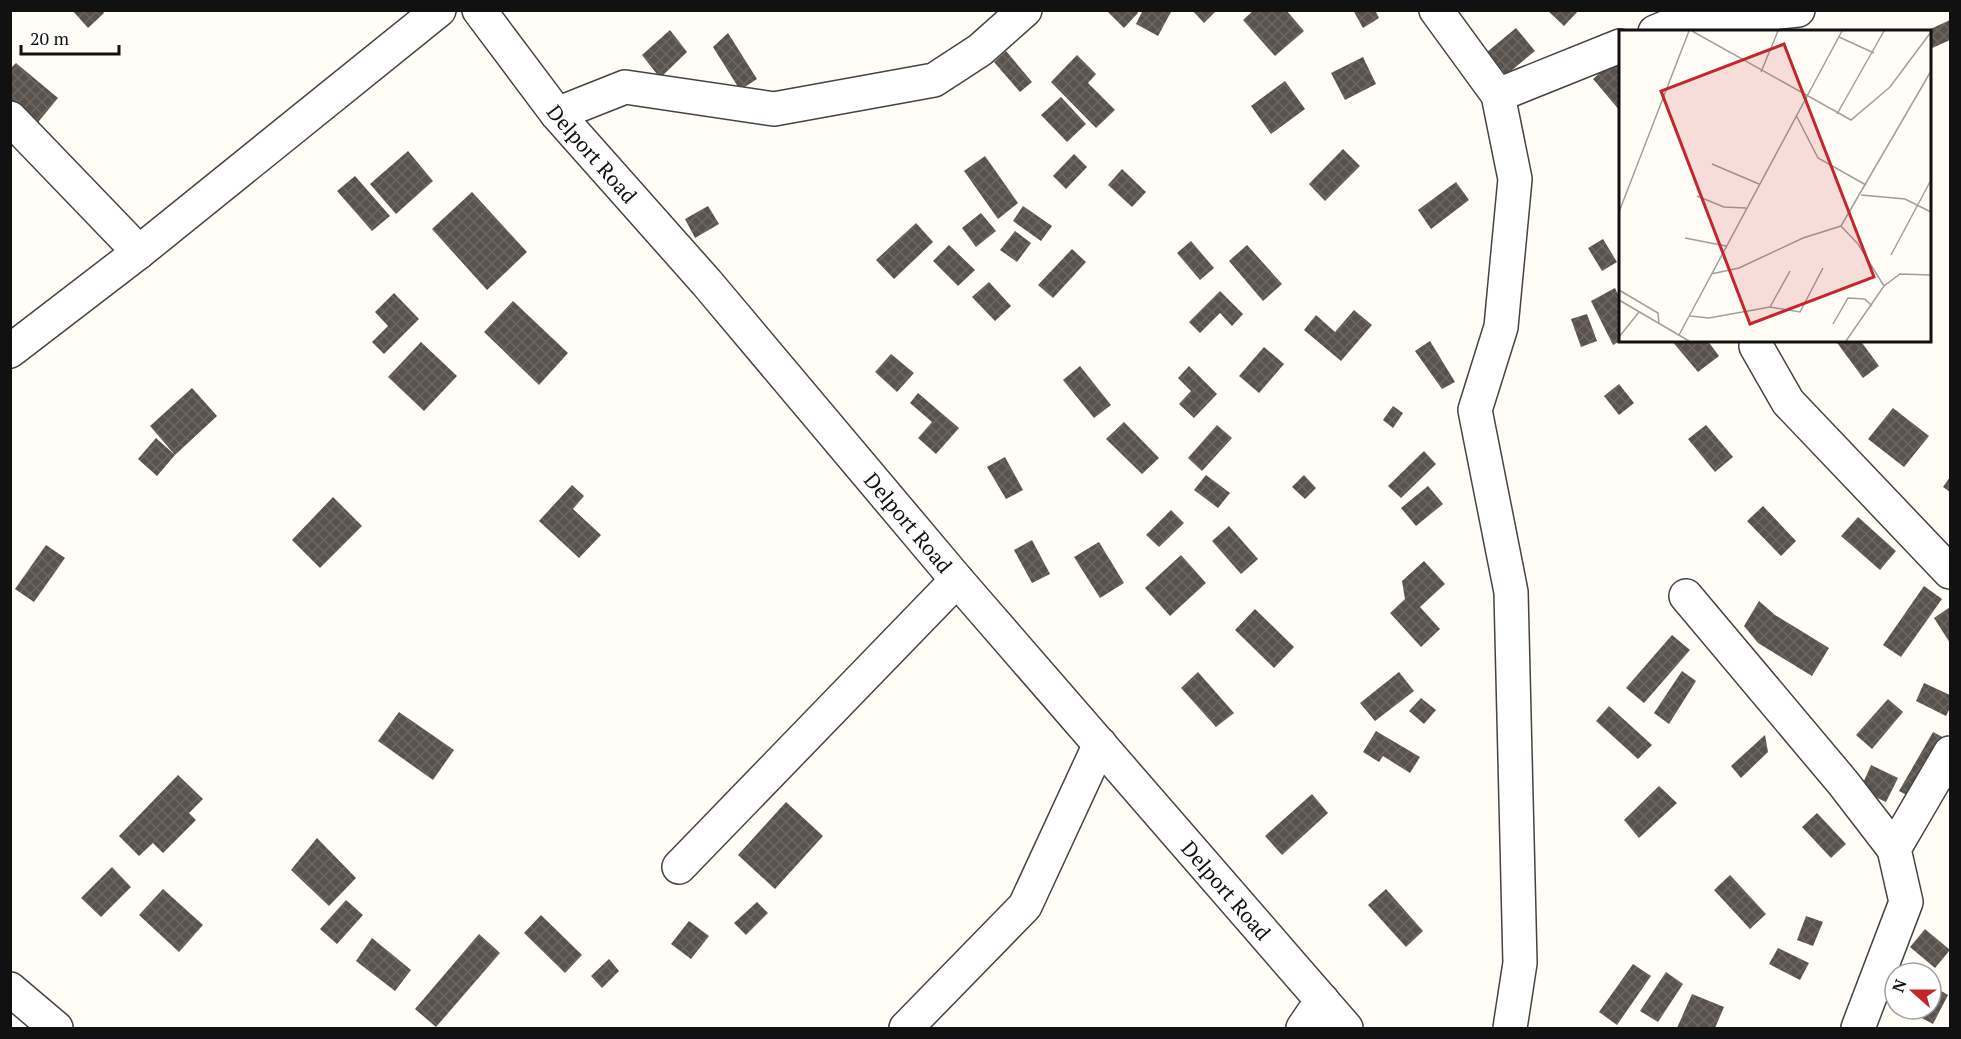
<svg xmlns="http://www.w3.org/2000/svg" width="1961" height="1039" font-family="'PT Serif',serif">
<defs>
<pattern id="building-cross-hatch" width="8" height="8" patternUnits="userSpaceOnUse" patternTransform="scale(1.5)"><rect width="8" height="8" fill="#5a524d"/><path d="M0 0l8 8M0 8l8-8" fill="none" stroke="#6d6662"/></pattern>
</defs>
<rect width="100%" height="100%" fill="#fffdf5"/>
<!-- building -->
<g fill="url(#building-cross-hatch)">
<path d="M 72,10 L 102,10 L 104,13 L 88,28 Z"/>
<path d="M 1109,10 L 1136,10 L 1138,13 L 1124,28 L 1108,12 Z"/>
<path d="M 1143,10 L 1172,10 L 1158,36 L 1136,24 Z"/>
<path d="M 1192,10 L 1217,10 L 1204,23 Z"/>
<path d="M 1254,10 L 1286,10 L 1304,31 L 1275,56 L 1243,20 Z"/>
<path d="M 1353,10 L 1375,10 L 1379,18 L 1363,28 Z"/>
<path d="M 1547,10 L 1579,10 L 1564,26 Z"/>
<path d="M 1950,20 L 1950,40 L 1930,49 L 1930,32 L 1924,32 Z"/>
<path d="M 1516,28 L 1535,51 L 1506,75 L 1487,52 Z"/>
<path d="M 670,30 L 687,52 L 660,78 L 642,55 Z"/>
<path d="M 728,33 L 757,79 L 740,90 L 713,47 Z"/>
<path d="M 1006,51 L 1032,82 L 1020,92 L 994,62 Z"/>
<path d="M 1077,55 L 1096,74 L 1088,83 L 1115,110 L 1096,128 L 1051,82 Z"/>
<path d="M 1363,57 L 1376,84 L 1345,100 L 1331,73 Z"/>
<path d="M 1613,61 L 1620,69 L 1620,111 L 1593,79 Z"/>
<path d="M 16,63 L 58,98 L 34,127 L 10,107 L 10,69 Z"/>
<path d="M 1285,81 L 1305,109 L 1271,134 L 1251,106 Z"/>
<path d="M 1061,97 L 1086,124 L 1067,142 L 1041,115 Z"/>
<path d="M 1343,149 L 1360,166 L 1325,201 L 1309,184 Z"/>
<path d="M 408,151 L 433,181 L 396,214 L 370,184 Z"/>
<path d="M 1074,154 L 1087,167 L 1066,189 L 1053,176 Z"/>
<path d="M 985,156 L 1018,203 L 998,219 L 964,171 Z"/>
<path d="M 1122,169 L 1146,192 L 1132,207 L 1108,185 Z"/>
<path d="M 355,176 L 390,216 L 372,231 L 337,191 Z"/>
<path d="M 1456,182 L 1469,200 L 1431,229 L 1418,210 Z"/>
<path d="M 472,192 L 527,252 L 487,290 L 432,229 Z"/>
<path d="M 708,206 L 719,224 L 695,238 L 685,219 Z"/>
<path d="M 1023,206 L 1052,226 L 1041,241 L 1013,221 Z"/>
<path d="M 981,213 L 996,231 L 976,247 L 962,228 Z"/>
<path d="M 916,223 L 933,242 L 894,279 L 876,260 Z"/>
<path d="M 1015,231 L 1031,243 L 1017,262 L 1000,250 Z"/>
<path d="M 1603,239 L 1617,262 L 1602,271 L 1588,248 Z"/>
<path d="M 1191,241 L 1214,268 L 1200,280 L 1177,253 Z"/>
<path d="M 949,245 L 975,270 L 958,286 L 933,261 Z"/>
<path d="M 1247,245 L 1282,284 L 1263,301 L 1229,261 Z"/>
<path d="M 1072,249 L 1086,262 L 1053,298 L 1038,285 Z"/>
<path d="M 989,282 L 1011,306 L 995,321 L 972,297 Z"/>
<path d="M 1615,288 L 1620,299 L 1620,341 L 1613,345 L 1591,301 Z"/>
<path d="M 1220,291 L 1243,314 L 1232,326 L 1220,313 L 1200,333 L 1189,322 Z"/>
<path d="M 394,293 L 419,319 L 384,354 L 372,342 L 388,326 L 375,312 Z"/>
<path d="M 513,301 L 568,353 L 539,385 L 484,332 Z"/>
<path d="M 1354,310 L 1372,325 L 1341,361 L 1304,330 L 1316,315 L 1335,332 Z"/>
<path d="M 1587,314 L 1597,341 L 1581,347 L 1571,319 Z"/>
<path d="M 1671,340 L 1707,340 L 1719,356 L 1698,372 Z"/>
<path d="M 1835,340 L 1860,340 L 1879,366 L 1863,378 Z"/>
<path d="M 1430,341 L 1455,382 L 1442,389 L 1415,351 Z"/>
<path d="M 421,342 L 457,376 L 424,411 L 388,377 Z"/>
<path d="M 1264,347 L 1284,364 L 1259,393 L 1239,376 Z"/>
<path d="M 891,354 L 914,373 L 897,392 L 875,372 Z"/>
<path d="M 1080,366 L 1111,405 L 1094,418 L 1063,380 Z"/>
<path d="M 1189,366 L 1217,394 L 1194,418 L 1179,404 L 1191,391 L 1178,378 Z"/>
<path d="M 1619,384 L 1634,403 L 1619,415 L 1604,396 Z"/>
<path d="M 192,388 L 217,416 L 175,455 L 150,426 Z"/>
<path d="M 918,393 L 959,428 L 936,454 L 918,438 L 932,422 L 910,403 Z"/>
<path d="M 1393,406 L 1403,413 L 1393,428 L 1383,420 Z"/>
<path d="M 1893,408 L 1929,436 L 1904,467 L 1868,439 Z"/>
<path d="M 1124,422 L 1159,458 L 1142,474 L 1106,439 Z"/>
<path d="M 1217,425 L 1232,438 L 1202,471 L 1188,458 Z"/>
<path d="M 1706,425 L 1733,457 L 1715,472 L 1688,439 Z"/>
<path d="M 156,438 L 175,455 L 157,476 L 138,459 Z"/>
<path d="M 1424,451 L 1436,464 L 1401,498 L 1388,486 Z"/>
<path d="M 1005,457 L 1023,490 L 1006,499 L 987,467 Z"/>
<path d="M 1206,475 L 1230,493 L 1218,508 L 1194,490 Z"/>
<path d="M 1304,475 L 1316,488 L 1305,499 L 1292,487 Z"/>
<path d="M 1950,477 L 1950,492 L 1943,487 Z"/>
<path d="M 572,485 L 584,496 L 573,509 L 601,535 L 579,558 L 539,521 Z"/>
<path d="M 1428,486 L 1443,504 L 1416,526 L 1401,508 Z"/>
<path d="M 333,497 L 362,526 L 320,568 L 292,540 Z"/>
<path d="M 1763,506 L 1796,541 L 1781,556 L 1747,521 Z"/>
<path d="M 1171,510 L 1184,523 L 1159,547 L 1146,535 Z"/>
<path d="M 1858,517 L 1896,551 L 1880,570 L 1841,536 Z"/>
<path d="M 1229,526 L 1258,559 L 1241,574 L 1212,541 Z"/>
<path d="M 1032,540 L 1050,574 L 1032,583 L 1014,550 Z"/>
<path d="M 1099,542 L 1124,583 L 1100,598 L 1074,557 Z"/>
<path d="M 46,545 L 65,558 L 34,602 L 15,589 Z"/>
<path d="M 1181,555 L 1206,583 L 1170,616 L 1145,588 Z"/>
<path d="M 1424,561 L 1445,584 L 1420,607 L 1440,629 L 1421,647 L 1390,613 L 1405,599 L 1402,581 Z"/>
<path d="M 1924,586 L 1942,599 L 1901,657 L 1883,645 Z"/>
<path d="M 1759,601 L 1775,615 L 1829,648 L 1812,676 L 1758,643 L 1744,626 Z"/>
<path d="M 1950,607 L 1950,643 L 1934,618 Z"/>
<path d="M 1255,609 L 1294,647 L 1274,668 L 1235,630 Z"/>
<path d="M 1672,635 L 1690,650 L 1644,703 L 1626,688 Z"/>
<path d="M 1682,671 L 1696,681 L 1669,724 L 1654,713 Z"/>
<path d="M 1198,672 L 1234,713 L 1216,727 L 1181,688 Z"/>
<path d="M 1399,672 L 1414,691 L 1375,721 L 1360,703 Z"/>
<path d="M 1924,683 L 1950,695 L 1950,708 L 1946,716 L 1916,701 Z"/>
<path d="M 1421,698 L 1436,710 L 1424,724 L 1409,711 Z"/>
<path d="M 1888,699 L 1903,712 L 1872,749 L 1856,735 Z"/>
<path d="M 1609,706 L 1652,745 L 1638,759 L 1596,721 Z"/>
<path d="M 399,712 L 454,750 L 433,780 L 378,741 Z"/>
<path d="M 1376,731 L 1420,757 L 1410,773 L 1383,756 L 1379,762 L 1363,752 Z"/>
<path d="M 1933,732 L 1948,740 L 1914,799 L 1899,791 Z"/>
<path d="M 1765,735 L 1768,752 L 1741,778 L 1731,766 Z"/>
<path d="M 1871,765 L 1898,778 L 1886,802 L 1860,790 Z"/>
<path d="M 178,775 L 203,799 L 189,813 L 196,820 L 163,853 L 153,843 L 139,856 L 119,836 Z"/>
<path d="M 1659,786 L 1677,803 L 1639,838 L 1624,820 Z"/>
<path d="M 1312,794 L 1328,813 L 1282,855 L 1265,836 Z"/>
<path d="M 786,802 L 823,836 L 775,889 L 738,855 Z"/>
<path d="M 1817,813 L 1846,844 L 1831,858 L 1802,827 Z"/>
<path d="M 317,838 L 356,878 L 329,906 L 291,870 Z"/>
<path d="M 112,867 L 131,887 L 101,917 L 81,898 Z"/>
<path d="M 1730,875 L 1766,914 L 1750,929 L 1714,890 Z"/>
<path d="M 163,889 L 203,925 L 179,952 L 139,915 Z"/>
<path d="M 1386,889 L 1423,931 L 1406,947 L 1368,905 Z"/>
<path d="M 346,900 L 363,915 L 337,944 L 320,929 Z"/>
<path d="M 757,902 L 768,913 L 746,935 L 734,923 Z"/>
<path d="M 541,915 L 582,955 L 565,973 L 524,933 Z"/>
<path d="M 1806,916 L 1823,922 L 1813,946 L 1797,940 Z"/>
<path d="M 689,921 L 709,936 L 691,959 L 671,944 Z"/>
<path d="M 1925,929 L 1950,950 L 1935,968 L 1910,947 Z"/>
<path d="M 479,934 L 500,953 L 436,1027 L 415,1009 Z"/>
<path d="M 372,938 L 411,970 L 395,991 L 356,961 Z"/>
<path d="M 1778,948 L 1809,963 L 1800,980 L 1769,964 Z"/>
<path d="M 609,959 L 619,971 L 602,988 L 591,976 Z"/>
<path d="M 1633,964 L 1651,976 L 1617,1025 L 1599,1012 Z"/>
<path d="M 1666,972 L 1683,984 L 1658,1022 L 1640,1011 Z"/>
<path d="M 1895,979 L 1895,1004 L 1885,998 Z"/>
<path d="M 1931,985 L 1948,995 L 1933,1024 L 1905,1009 L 1931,1009 Z"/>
<path d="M 1692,994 L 1724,1007 L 1715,1028 L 1677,1028 Z"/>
</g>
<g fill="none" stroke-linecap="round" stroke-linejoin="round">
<defs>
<g id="minor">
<path id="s1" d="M 479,10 L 557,114 L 707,283 L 957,580 L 1346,1028"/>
<path d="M 1436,10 L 1498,95 L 1515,179 L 1501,327 L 1475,410 L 1511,592 L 1520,963 L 1510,1028"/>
<path d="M 1655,32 L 1674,24 L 1798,10"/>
<path d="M 1498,95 L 1620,46"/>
<path d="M 557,114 L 625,87 L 774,109 L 934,80 L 980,50 L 1025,10"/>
<path d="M 10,118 L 139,252"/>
<path d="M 1756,346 L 1788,402 L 1950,572"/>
<path d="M 10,351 L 139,252 L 439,10"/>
<path d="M 1686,596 L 1844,784 L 1894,849"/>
<path d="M 679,867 L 957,580"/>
<path d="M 10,989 L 56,1028"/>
<path d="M 906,1028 L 1025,906 L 1100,744"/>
<path d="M 1303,1028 L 1322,1000"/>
<path d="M 1858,1028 L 1906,902 L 1894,849 L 1950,753"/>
</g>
</defs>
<!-- minor casing -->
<use href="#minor" stroke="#444" stroke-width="36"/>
<!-- minor -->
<use href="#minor" stroke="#fff" stroke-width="33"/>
</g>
<g text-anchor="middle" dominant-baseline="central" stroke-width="6" stroke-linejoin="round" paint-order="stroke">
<!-- street labels -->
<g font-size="21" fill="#111" stroke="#fff">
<text stroke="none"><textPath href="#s1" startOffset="183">Delport Road</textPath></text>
<text stroke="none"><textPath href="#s1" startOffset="669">Delport Road</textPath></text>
<text stroke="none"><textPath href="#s1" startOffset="1155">Delport Road</textPath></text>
</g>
</g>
<!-- overview -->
<g transform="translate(1619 30)">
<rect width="312" height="312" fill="#fffdf5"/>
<path fill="none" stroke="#a09f9a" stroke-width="1.5" d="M 73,1 L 232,90 L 271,57 L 312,2M 220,7 L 255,23M 142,42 L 159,1M 218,84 L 265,1M 177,85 L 199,128 L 247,155M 93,134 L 140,154M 242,165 L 286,169 L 312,182M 78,166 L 105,177 L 127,178M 0,182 L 70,1M 222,196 L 239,214 L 265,256M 66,208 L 107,216M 272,225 L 312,150M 92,244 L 120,238 L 184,208 L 222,196 L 312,41M 0,260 L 39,283 L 40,294M 0,270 L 70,311M 151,277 L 171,241M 71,286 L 90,288 L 151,277 L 181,282 L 204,238M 214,294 L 229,268 L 246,269 L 253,276M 60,305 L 223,1M 0,307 L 20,282M 227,311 L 265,256 L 281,244 L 312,245"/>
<path fill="#c4262e" fill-opacity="0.15" stroke="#c4262e" stroke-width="3" d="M 165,14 L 255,247 L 131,294 L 42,61 Z"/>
<rect width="312" height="312" fill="none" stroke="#111" stroke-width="3"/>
</g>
<!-- border -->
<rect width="1961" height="1039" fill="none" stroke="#111111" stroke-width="24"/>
<!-- north arrow -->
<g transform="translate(1913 991) rotate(291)"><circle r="28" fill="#ffffff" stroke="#a0a0a0" stroke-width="1.5"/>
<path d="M0-4.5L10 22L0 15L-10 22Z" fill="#c4262e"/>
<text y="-9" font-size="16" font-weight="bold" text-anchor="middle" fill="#111111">N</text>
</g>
<!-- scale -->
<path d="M21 45v9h98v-9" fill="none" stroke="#111111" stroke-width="3"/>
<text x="30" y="45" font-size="18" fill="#111111" stroke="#ffffff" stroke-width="4.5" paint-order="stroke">20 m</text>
</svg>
